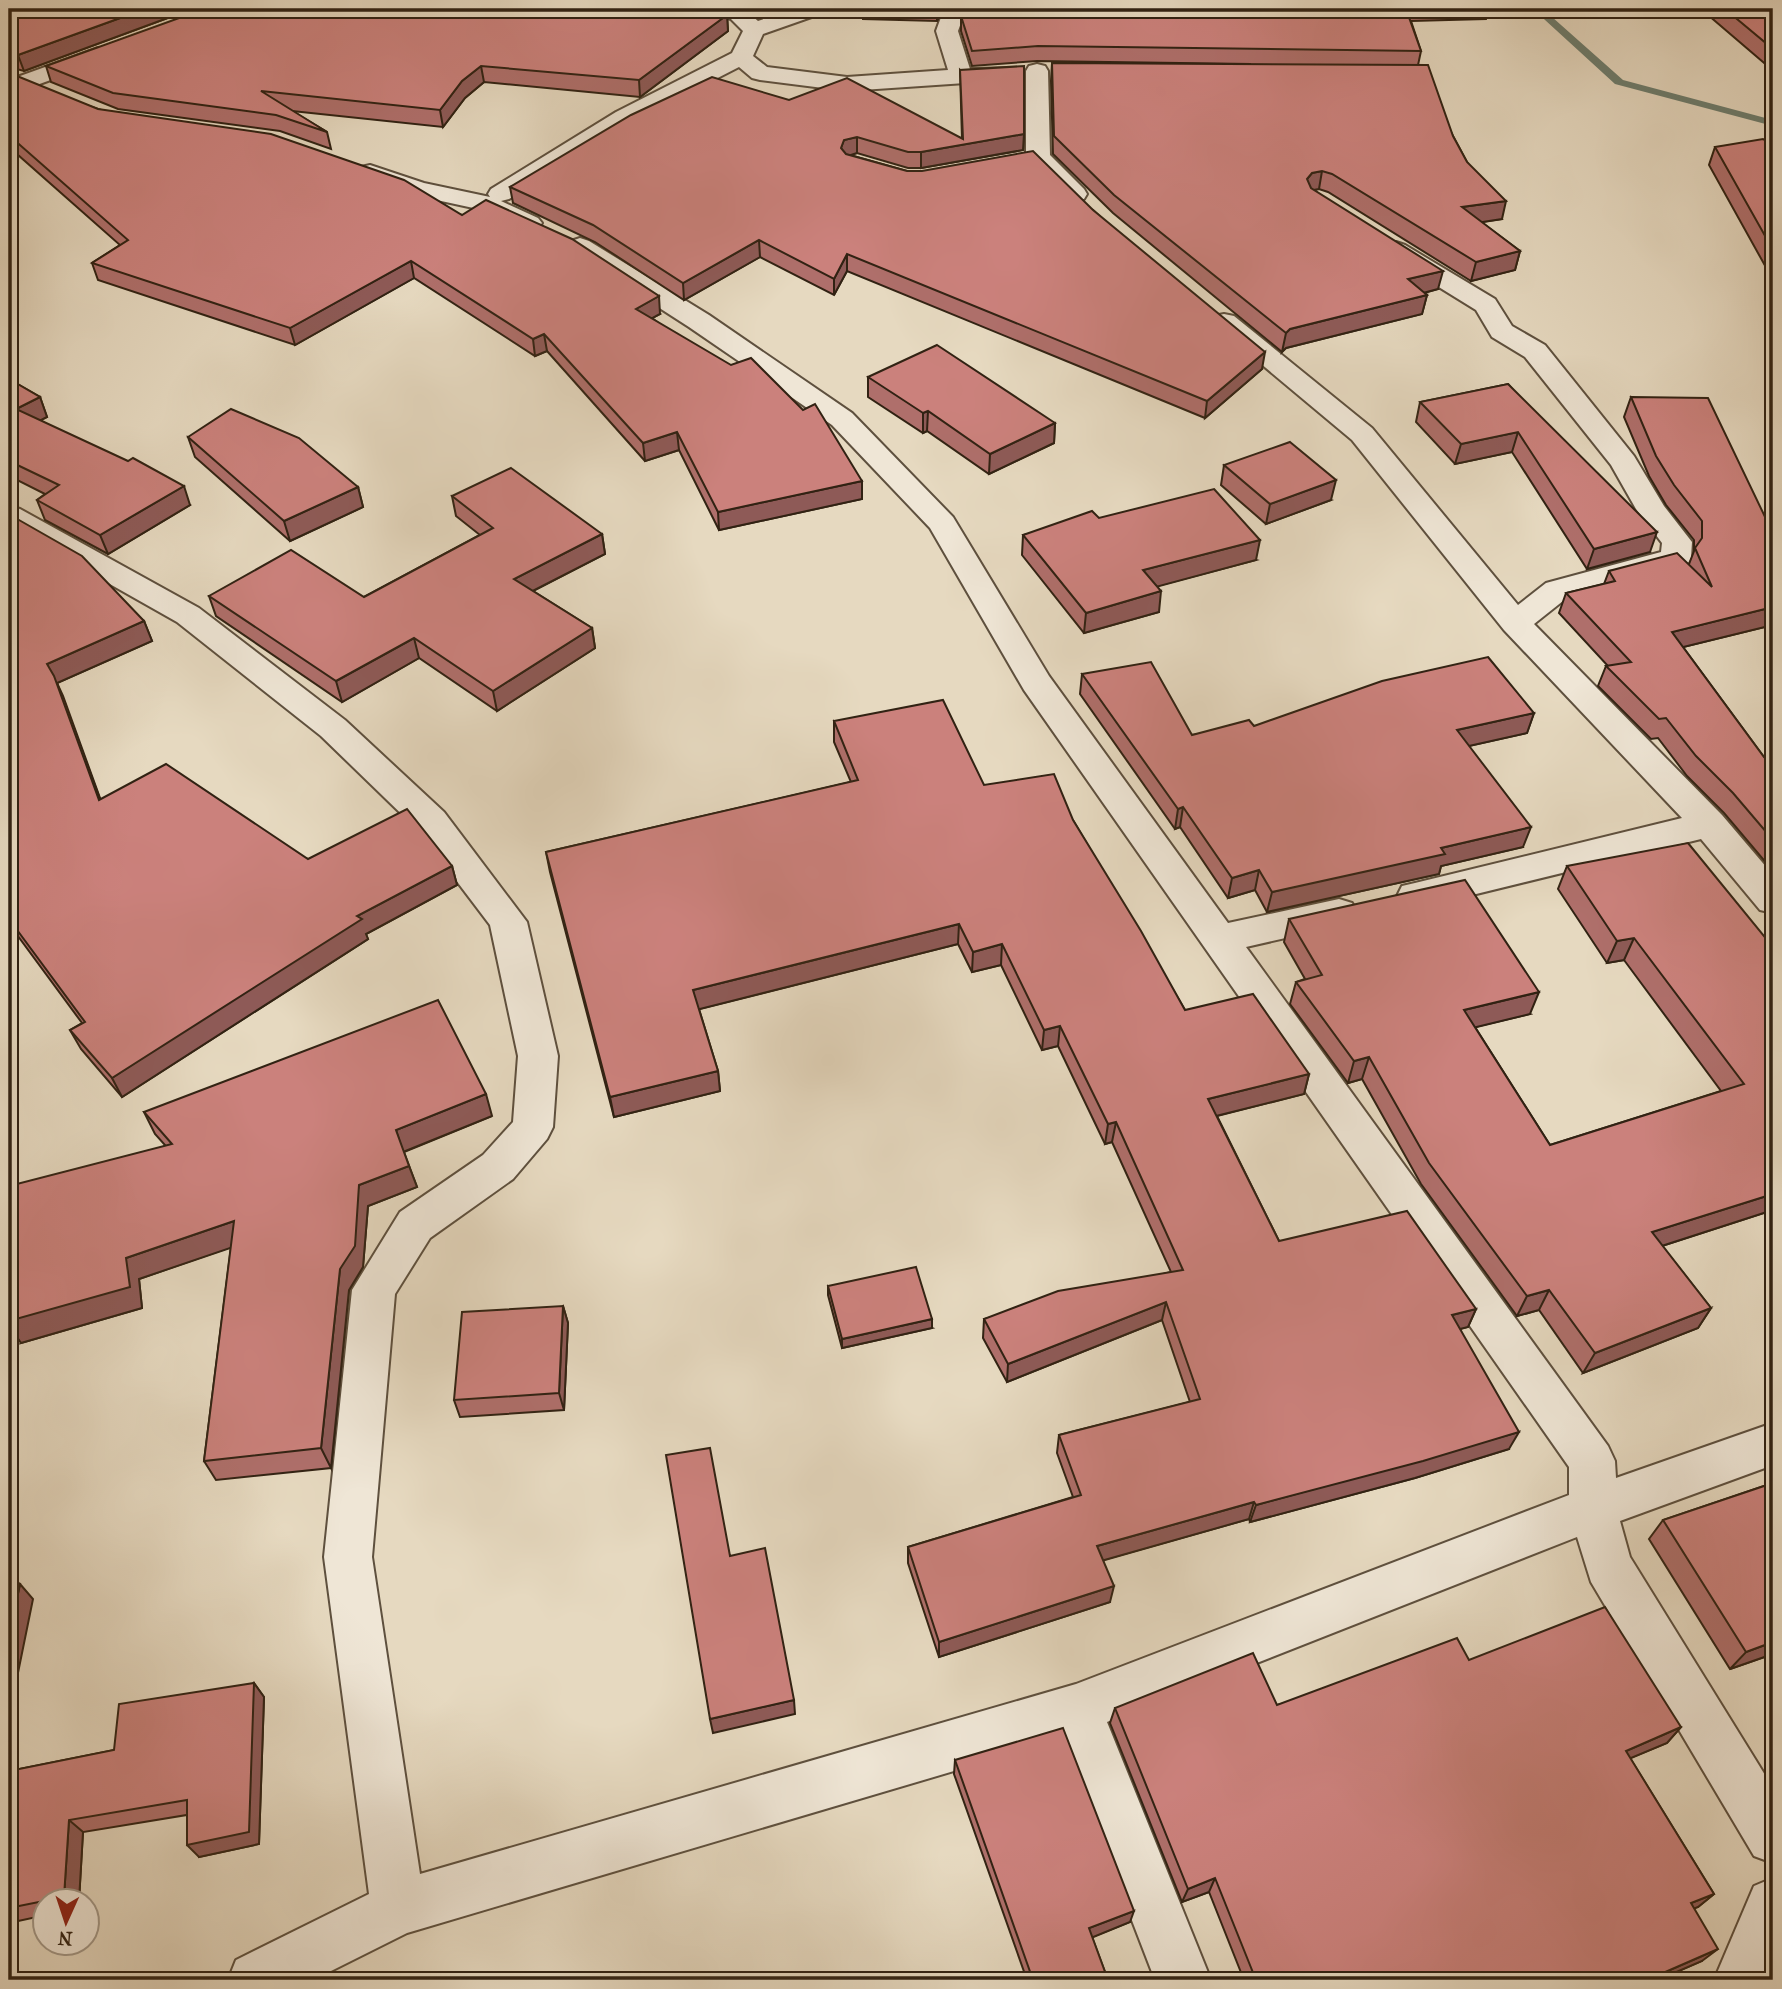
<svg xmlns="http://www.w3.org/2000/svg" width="1782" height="1989" font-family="'IM FELL French Canon',serif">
<rect width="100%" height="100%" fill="#e6d9c0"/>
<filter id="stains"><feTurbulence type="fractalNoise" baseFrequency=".00286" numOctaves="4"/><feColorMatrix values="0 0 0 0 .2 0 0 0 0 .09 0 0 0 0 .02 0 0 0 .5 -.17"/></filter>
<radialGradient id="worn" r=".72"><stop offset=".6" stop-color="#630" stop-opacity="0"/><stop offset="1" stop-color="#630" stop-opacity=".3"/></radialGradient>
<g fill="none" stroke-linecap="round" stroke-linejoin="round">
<!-- stream -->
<path fill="#6e7e6f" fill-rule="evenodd" d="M 1533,9 L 1543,9 L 1623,80 L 1773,120 L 1773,126 L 1615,84 Z"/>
<defs>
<g id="minor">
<path d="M 710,9 L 744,9 L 758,21 L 792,9 L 823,9 L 820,14 L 763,34 L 753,56 L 767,67 L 847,77 L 948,70 L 936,31 L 944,9 L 966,9 L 958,31 L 970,69 L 1018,68 L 1021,73 L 1018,78 L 1010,80 L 847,91 L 760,80 L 752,78 L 739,67 L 632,122 L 509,199 L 501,201 L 538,218 L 542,223 L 538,228 L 529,231 L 478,209 L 409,194 L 361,177 L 358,172 L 361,167 L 370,165 L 424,183 L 490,197 L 488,194 L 491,189 L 616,112 L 732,53 L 743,31 L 731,19 L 713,14 Z"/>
<path d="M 98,48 L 106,50 L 109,55 L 106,60 L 9,95 L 9,80 Z"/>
<path d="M 1037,64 L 1045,66 L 1048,71 L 1050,155 L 1084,189 L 1087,194 L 1084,199 L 1075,201 L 1066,199 L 1026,157 L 1026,71 L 1029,66 Z"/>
<path d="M 580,238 L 589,241 L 709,315 L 852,413 L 953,517 L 1049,676 L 1228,923 L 1339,899 L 1352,903 L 1358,913 L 1352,923 L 1246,947 L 1608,1446 L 1615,1461 L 1616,1478 L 1773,1423 L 1773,1465 L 1620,1521 L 1630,1557 L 1773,1788 L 1773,1863 L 1754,1856 L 1591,1582 L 1577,1537 L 1107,1722 L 1211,1980 L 1155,1980 L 1062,1739 L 407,1933 L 313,1980 L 228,1980 L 236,1960 L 369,1894 L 324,1557 L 352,1290 L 400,1212 L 483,1155 L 513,1122 L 518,1056 L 490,925 L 418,830 L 321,736 L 177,622 L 9,527 L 9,506 L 20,509 L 199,608 L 345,720 L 444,812 L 527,922 L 558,1056 L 553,1127 L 547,1139 L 513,1179 L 430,1238 L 395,1294 L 372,1557 L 420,1874 L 1076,1684 L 1569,1495 L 1569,1467 L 1024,690 L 930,528 L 832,425 L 689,327 L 571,251 L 567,246 L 571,241 Z"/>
<path d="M 1396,242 L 1405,245 L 1495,299 L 1512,326 L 1545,345 L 1634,456 L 1664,506 L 1692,542 L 1691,558 L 1687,565 L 1568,597 L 1534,624 L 1722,815 L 1773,875 L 1773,913 L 1760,910 L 1701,839 L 1415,909 L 1402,906 L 1397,896 L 1402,886 L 1415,883 L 1682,818 L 1504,630 L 1352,440 L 1211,322 L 1214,316 L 1224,314 L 1234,316 L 1372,428 L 1518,605 L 1546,583 L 1661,552 L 1662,543 L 1636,509 L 1611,465 L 1525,357 L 1492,337 L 1476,310 L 1387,255 L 1383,250 L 1387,245 Z"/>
<path d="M 1773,1878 L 1773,1971 L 1770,1980 L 1714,1980 L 1754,1886 Z"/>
</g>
</defs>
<!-- minor casing -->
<use href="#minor" stroke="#5e503e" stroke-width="4"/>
<!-- minor -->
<use href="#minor" fill="#efe6d6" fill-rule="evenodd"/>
</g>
<!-- wall -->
<g fill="#af6f6b" stroke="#312213" stroke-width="2">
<path d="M 9,9 L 192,9 L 24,71 L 9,67 Z"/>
<path d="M 747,9 L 785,9 L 766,15 L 755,15 Z"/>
<path d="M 819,9 L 852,9 L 851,18 L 819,17 Z"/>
<path d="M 863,9 L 942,9 L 937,21 L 863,19 Z"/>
<path d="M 964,9 L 1488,9 L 1486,19 L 1411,21 L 1421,51 L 1418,65 L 1453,136 L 1467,162 L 1502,219 L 1481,222 L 1520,251 L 1515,270 L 1471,281 L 1328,192 L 1319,189 L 1314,190 L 1438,289 L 1424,293 L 1427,295 L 1422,314 L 1286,348 L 1282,352 L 1113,213 L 1053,154 L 1051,81 L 1052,63 L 1251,64 L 1037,61 L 972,66 L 961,31 L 961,16 Z"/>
<path d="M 1701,9 L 1773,9 L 1773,68 L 1770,68 Z"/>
<path d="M 727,15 L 728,31 L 640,97 L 484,82 L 465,98 L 443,127 L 292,111 L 327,132 L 331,149 L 280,131 L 118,109 L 51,82 L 46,66 Z"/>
<path d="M 960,70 L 1024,134 L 1023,150 L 921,168 L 908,168 L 857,153 L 850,155 L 907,171 L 1093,210 L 1262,369 L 1205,418 L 847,271 L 834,295 L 760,257 L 684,300 L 595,242 L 513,203 L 510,187 L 789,100 L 962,139 Z"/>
<path d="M 9,78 L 98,109 L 462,215 L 660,314 L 652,318 L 862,481 L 862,499 L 719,530 L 679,450 L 645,461 L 547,351 L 535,356 L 414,278 L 295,345 L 98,280 L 92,263 L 120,245 L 18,155 L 9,159 Z"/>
<path d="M 1773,146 L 1773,280 L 1709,165 L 1715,147 Z"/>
<path d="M 868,377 L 1055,423 L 1054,443 L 989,474 L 927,431 L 923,433 L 868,397 Z"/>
<path d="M 9,379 L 40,397 L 47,417 L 40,420 L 190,505 L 108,554 L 45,520 L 37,500 L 45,494 L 9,476 Z"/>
<path d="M 1508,384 L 1650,552 L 1587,569 L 1512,452 L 1455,464 L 1416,422 L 1420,402 Z"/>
<path d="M 1631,397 L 1767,521 L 1773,521 L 1773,625 L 1683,647 L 1764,757 L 1773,754 L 1773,871 L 1724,813 L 1687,776 L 1658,738 L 1651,739 L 1598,686 L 1606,666 L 1608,666 L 1559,613 L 1566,593 L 1604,584 L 1609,571 L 1689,564 L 1694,551 L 1694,540 L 1666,505 L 1649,476 L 1624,417 Z"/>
<path d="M 188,437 L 358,487 L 363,507 L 290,541 L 195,457 Z"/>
<path d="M 1224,465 L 1331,500 L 1266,524 L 1221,485 Z"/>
<path d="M 452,496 L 602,534 L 605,554 L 533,591 L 592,628 L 595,648 L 497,711 L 419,658 L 342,702 L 216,616 L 209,596 L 364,597 L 480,535 L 456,516 Z"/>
<path d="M 9,518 L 144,621 L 152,641 L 57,683 L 100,799 L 308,859 L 452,866 L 457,885 L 366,934 L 368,939 L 122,1097 L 81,1049 L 70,1030 L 82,1023 L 9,924 Z"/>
<path d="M 1099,518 L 1256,560 L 1157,586 L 1159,612 L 1084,633 L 1022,555 L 1023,535 Z"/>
<path d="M 1082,674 L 1192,735 L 1254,726 L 1534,713 L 1527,733 L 1469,746 L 1523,847 L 1441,866 L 1439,874 L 1267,912 L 1255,890 L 1228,898 L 1180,827 L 1175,829 L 1080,694 Z"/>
<path d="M 834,721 L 984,785 L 1073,820 L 1185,1010 L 1309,1074 L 1304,1094 L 1217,1116 L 1279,1241 L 1476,1309 L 1468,1327 L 1460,1329 L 1509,1449 L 1415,1478 L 1250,1522 L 1249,1519 L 1103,1560 L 1110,1602 L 939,1657 L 908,1563 L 908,1547 L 1073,1497 L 1057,1453 L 1059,1435 L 1190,1402 L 1162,1320 L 1007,1382 L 983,1338 L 984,1319 L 1171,1272 L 1112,1142 L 1105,1144 L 1058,1046 L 1042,1050 L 1001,965 L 972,972 L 958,944 L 699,1009 L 718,1071 L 720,1091 L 614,1117 L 550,872 L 546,852 L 851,782 L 834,742 Z"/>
<path d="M 1567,866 L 1773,947 L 1773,1210 L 1662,1246 L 1711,1308 L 1698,1328 L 1583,1373 L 1539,1310 L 1517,1316 L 1421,1184 L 1362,1079 L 1348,1083 L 1290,1004 L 1296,982 L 1305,979 L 1284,942 L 1289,919 L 1530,1014 L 1475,1027 L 1550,1145 L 1721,1091 L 1624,960 L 1607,963 L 1558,889 Z"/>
<path d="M 144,1112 L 492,1116 L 404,1152 L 417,1187 L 368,1206 L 363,1267 L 349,1290 L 331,1468 L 216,1480 L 204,1461 L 231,1247 L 139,1279 L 142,1308 L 21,1343 L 165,1145 L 155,1134 Z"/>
<path d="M 828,1286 L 932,1328 L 842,1348 L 828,1295 Z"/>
<path d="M 563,1306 L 568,1323 L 564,1410 L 460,1417 L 454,1400 Z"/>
<path d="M 1773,1483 L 1773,1654 L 1730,1669 L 1649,1539 L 1663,1520 Z"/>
<path d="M 1469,1660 L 1681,1727 L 1667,1743 L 1630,1758 L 1714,1894 L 1698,1907 L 1694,1908 L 1702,1961 L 1658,1980 L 1244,1980 L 1209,1892 L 1182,1902 L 1110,1723 L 1115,1708 L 1277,1705 Z"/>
<path d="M 254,1683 L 264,1697 L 259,1844 L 199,1857 L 187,1815 L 83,1832 L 79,1901 L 46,1901 L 46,1915 L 9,1923 L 9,1771 L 114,1750 Z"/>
<path d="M 955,1760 L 1130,1922 L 1092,1937 L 1108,1980 L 1027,1980 L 954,1774 Z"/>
</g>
<!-- shaded-wall -->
<g fill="#8e5a57" stroke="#312213" stroke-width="2">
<path d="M 145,9 L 192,9 L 24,71 L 18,55 Z"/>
<path d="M 766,9 L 785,9 L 766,15 Z"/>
<path d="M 937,9 L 942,9 L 937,21 Z"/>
<path d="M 727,15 L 728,31 L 640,97 L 639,80 Z"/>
<path d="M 481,66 L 484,82 L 465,98 L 443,127 L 440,110 L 462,81 Z"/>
<path d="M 1024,134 L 1023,150 L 921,168 L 921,152 Z"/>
<path d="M 857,137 L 857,153 L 845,157 L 841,148 L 844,140 Z"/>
<path d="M 12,138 L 18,155 L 9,159 L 9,140 Z"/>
<path d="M 1322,171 L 1319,189 L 1308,191 L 1307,179 L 1312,173 Z"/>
<path d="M 1506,201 L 1502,219 L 1457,226 L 1462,207 Z"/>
<path d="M 759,240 L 760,257 L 684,300 L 683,283 Z"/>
<path d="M 1520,251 L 1515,270 L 1471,281 L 1476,262 Z"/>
<path d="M 847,254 L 847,271 L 834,295 L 834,279 Z"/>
<path d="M 411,261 L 414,278 L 295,345 L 290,328 Z"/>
<path d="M 1443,271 L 1438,289 L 1404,298 L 1408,279 Z"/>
<path d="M 1427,295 L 1422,314 L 1286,348 L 1282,352 L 1286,333 L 1290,329 Z"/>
<path d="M 659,296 L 660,314 L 638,326 L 636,309 Z"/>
<path d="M 544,334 L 547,351 L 535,356 L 533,339 Z"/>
<path d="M 1265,352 L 1262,369 L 1205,418 L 1207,401 Z"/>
<path d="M 40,397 L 47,417 L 24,429 L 16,409 Z"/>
<path d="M 928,411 L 927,431 L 923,433 L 923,413 Z"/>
<path d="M 1055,423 L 1054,443 L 989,474 L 990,454 Z"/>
<path d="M 677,432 L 679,450 L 645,461 L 643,443 Z"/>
<path d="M 1518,432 L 1512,452 L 1455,464 L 1461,444 Z"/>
<path d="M 1336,480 L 1331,500 L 1266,524 L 1270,504 Z"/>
<path d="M 862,481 L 862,499 L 719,530 L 718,512 Z"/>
<path d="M 184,486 L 190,505 L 108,554 L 100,535 Z"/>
<path d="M 358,487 L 363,507 L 290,541 L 284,521 Z"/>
<path d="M 1657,532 L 1650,552 L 1587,569 L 1594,549 Z"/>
<path d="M 602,534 L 605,554 L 517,599 L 514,579 Z"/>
<path d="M 1260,540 L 1256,560 L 1141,591 L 1143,570 Z"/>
<path d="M 1161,591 L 1159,612 L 1084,633 L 1086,613 Z"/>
<path d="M 1773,607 L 1773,625 L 1663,652 L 1672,632 Z"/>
<path d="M 144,621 L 152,641 L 57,683 L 63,696 L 108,820 L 99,800 L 47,664 Z"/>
<path d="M 592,628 L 595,648 L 497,711 L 493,691 Z"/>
<path d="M 414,638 L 419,658 L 342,702 L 336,681 Z"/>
<path d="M 1534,713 L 1527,733 L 1451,750 L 1457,730 Z"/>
<path d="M 1183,807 L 1180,827 L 1175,829 L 1178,809 Z"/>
<path d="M 1531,827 L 1523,847 L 1441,866 L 1439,874 L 1267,912 L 1272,892 L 1441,848 Z"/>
<path d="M 452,866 L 457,885 L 366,934 L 368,939 L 122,1097 L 112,1078 L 357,916 Z"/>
<path d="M 1259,870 L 1255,890 L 1228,898 L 1232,878 Z"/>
<path d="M 959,924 L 958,944 L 696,1010 L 693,990 Z"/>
<path d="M 1634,938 L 1624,960 L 1607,963 L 1617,941 Z"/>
<path d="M 1002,944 L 1001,965 L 972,972 L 973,952 Z"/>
<path d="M 1539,992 L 1530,1014 L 1456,1032 L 1464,1010 Z"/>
<path d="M 1060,1026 L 1058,1046 L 1042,1050 L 1044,1030 Z"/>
<path d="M 1369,1057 L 1362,1079 L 1348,1083 L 1354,1061 Z"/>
<path d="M 718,1071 L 720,1091 L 614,1117 L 610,1097 Z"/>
<path d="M 1309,1074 L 1304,1094 L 1204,1119 L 1208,1099 Z"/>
<path d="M 486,1094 L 492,1116 L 403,1152 L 396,1130 Z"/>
<path d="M 1116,1122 L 1112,1142 L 1105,1144 L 1108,1124 Z"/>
<path d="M 409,1166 L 417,1187 L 368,1206 L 363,1267 L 349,1290 L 331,1468 L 321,1448 L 340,1269 L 359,1185 Z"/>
<path d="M 1773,1194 L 1773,1210 L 1640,1253 L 1652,1232 Z"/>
<path d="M 234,1221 L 245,1243 L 139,1279 L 142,1308 L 21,1343 L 9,1325 L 9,1321 L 126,1258 Z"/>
<path d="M 1549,1290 L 1539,1310 L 1517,1316 L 1527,1296 Z"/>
<path d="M 1166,1302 L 1162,1320 L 1007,1382 L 1008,1364 Z"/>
<path d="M 563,1306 L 568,1323 L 564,1410 L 559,1393 Z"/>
<path d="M 1711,1308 L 1698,1328 L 1583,1373 L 1595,1353 Z"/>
<path d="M 1476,1309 L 1468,1327 L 1444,1333 L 1452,1315 Z"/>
<path d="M 932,1319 L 932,1328 L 842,1348 L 842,1339 Z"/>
<path d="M 1519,1432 L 1509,1449 L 1415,1478 L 1250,1522 L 1256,1505 Z"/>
<path d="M 1254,1502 L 1249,1519 L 1094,1563 L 1097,1546 Z"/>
<path d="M 20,1584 L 33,1599 L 9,1717 L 9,1636 Z"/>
<path d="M 1114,1586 L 1110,1602 L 939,1657 L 939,1642 Z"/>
<path d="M 1773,1642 L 1773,1654 L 1730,1669 L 1746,1652 Z"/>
<path d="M 254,1683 L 264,1697 L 259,1844 L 199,1857 L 187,1845 Z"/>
<path d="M 794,1700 L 795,1714 L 713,1733 L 710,1719 Z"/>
<path d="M 1681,1727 L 1667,1743 L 1612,1766 L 1626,1751 Z"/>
<path d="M 69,1820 L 83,1832 L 79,1901 L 69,1901 L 64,1897 Z"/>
<path d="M 1215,1878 L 1209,1892 L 1182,1902 L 1188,1889 Z"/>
<path d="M 1714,1894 L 1698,1907 L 1676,1916 L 1691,1903 Z"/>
<path d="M 1134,1911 L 1130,1922 L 1086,1940 L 1089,1928 Z"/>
<path d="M 1718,1949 L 1702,1961 L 1658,1980 L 1647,1980 Z"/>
</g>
<!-- building -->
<g fill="#cb817c" stroke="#312213" stroke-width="2">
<path d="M 9,9 L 145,9 L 18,55 L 9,53 Z"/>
<path d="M 204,9 L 716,9 L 727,15 L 639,80 L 481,66 L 462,81 L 440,110 L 261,91 L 327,132 L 276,115 L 113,93 L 46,66 Z"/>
<path d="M 964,9 L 1406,9 L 1421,51 L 1038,46 L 972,51 L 961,16 Z"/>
<path d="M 1725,9 L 1773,9 L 1773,49 Z"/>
<path d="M 1052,63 L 1428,65 L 1453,136 L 1467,162 L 1506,201 L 1462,207 L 1520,251 L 1476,262 L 1332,174 L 1322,171 L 1312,173 L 1307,179 L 1311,188 L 1443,271 L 1408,279 L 1427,295 L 1290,329 L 1286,333 L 1114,195 L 1054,136 Z"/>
<path d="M 1024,66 L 1024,134 L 921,152 L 908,152 L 857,137 L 844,140 L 841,148 L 846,154 L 907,171 L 922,171 L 1033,151 L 1093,210 L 1265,352 L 1207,401 L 847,254 L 834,279 L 759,240 L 683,283 L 593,225 L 510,187 L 631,115 L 712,77 L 789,100 L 847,78 L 963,139 L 960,70 Z"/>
<path d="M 17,76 L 98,109 L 271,134 L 404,180 L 462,215 L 486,200 L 572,239 L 659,296 L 636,309 L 731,365 L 751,358 L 803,410 L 815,404 L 862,481 L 718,512 L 677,432 L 643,443 L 544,334 L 533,339 L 411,261 L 290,328 L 92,263 L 128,240 L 12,138 L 9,140 L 9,78 Z"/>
<path d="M 1763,139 L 1773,146 L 1773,250 L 1715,147 Z"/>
<path d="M 937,345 L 1055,423 L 990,454 L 928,411 L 923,413 L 868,377 Z"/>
<path d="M 9,379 L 40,397 L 16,409 L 128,461 L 133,458 L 184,486 L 100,535 L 37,500 L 59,485 L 9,461 Z"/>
<path d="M 1508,384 L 1657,532 L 1594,549 L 1518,432 L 1461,444 L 1420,402 Z"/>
<path d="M 1631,397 L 1708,398 L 1767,521 L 1773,521 L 1773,607 L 1672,632 L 1764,757 L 1773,754 L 1773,840 L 1733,793 L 1696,756 L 1666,718 L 1659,719 L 1606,666 L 1631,662 L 1566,593 L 1615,581 L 1609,571 L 1677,553 L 1712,587 L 1695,548 L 1702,538 L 1702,521 L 1674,485 L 1656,456 Z"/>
<path d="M 231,409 L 299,438 L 358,487 L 284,521 L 188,437 Z"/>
<path d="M 1290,442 L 1336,480 L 1270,504 L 1224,465 Z"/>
<path d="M 511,468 L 602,534 L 514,579 L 592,628 L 493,691 L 414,638 L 336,681 L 209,596 L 291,550 L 364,597 L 493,528 L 452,496 Z"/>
<path d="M 1214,489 L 1260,540 L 1143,570 L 1161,591 L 1086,613 L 1023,535 L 1092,511 L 1099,518 Z"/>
<path d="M 12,516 L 82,556 L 144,621 L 47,664 L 54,676 L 99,800 L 166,764 L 308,859 L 407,809 L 452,866 L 357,916 L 362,919 L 112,1078 L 70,1030 L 85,1022 L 9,919 L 9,518 Z"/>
<path d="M 1488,657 L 1534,713 L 1457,730 L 1531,827 L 1441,848 L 1445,854 L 1272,892 L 1259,870 L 1232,878 L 1183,807 L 1178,809 L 1082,674 L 1151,662 L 1192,735 L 1249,720 L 1254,726 L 1382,681 Z"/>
<path d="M 943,700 L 984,785 L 1054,774 L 1073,820 L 1141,931 L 1185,1010 L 1253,994 L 1309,1074 L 1208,1099 L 1279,1241 L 1407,1211 L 1476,1309 L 1452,1315 L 1519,1432 L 1423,1461 L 1256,1505 L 1254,1502 L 1097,1546 L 1114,1586 L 939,1642 L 908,1547 L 1081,1495 L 1059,1435 L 1200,1399 L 1166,1302 L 1008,1364 L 984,1319 L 1058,1291 L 1183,1270 L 1116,1122 L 1108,1124 L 1060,1026 L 1044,1030 L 1002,944 L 973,952 L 959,924 L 693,990 L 718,1071 L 610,1097 L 546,852 L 858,780 L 834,721 Z"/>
<path d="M 1688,843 L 1773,947 L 1773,1194 L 1652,1232 L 1711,1308 L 1595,1353 L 1549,1290 L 1527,1296 L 1429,1163 L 1369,1057 L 1354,1061 L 1296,982 L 1322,975 L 1289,919 L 1465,880 L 1539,992 L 1464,1010 L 1550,1145 L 1744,1084 L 1634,938 L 1617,941 L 1567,866 Z"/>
<path d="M 438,1000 L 486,1094 L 396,1130 L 409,1166 L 359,1185 L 355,1246 L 340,1269 L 321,1448 L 204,1461 L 234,1221 L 126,1258 L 130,1287 L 9,1321 L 9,1186 L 172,1144 L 144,1112 Z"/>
<path d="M 916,1267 L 932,1319 L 842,1339 L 828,1286 Z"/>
<path d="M 563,1306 L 559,1393 L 454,1400 L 462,1312 Z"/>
<path d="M 710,1448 L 730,1556 L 765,1548 L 794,1700 L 710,1719 L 666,1455 Z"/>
<path d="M 1773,1483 L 1773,1642 L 1746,1652 L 1663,1520 Z"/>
<path d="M 20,1584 L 9,1636 L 9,1585 Z"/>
<path d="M 1605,1607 L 1681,1727 L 1626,1751 L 1714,1894 L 1691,1903 L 1718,1949 L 1647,1980 L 1256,1980 L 1215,1878 L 1188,1889 L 1115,1708 L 1253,1653 L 1277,1705 L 1457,1638 L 1469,1660 Z"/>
<path d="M 254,1683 L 249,1832 L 187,1845 L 187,1800 L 69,1820 L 64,1897 L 9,1908 L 9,1771 L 114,1750 L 119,1704 Z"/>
<path d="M 1063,1728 L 1134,1911 L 1089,1928 L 1108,1980 L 1033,1980 L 955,1760 Z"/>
</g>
<!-- margin -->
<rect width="1782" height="1989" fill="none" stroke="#e6d9c0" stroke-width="35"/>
<rect x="10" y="10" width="1761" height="1968" fill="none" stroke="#312213" stroke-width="3.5"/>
<rect x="18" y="18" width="1747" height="1954" fill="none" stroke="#312213" stroke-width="2"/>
<!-- north arrow -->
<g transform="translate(66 1922) rotate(183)"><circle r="33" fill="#efe6d6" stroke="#a39888" stroke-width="2"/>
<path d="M0-5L12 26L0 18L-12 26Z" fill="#8f2418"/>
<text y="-10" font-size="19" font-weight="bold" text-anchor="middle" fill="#312213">N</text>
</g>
<rect width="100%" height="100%" filter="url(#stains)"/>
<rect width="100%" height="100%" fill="url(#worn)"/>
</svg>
